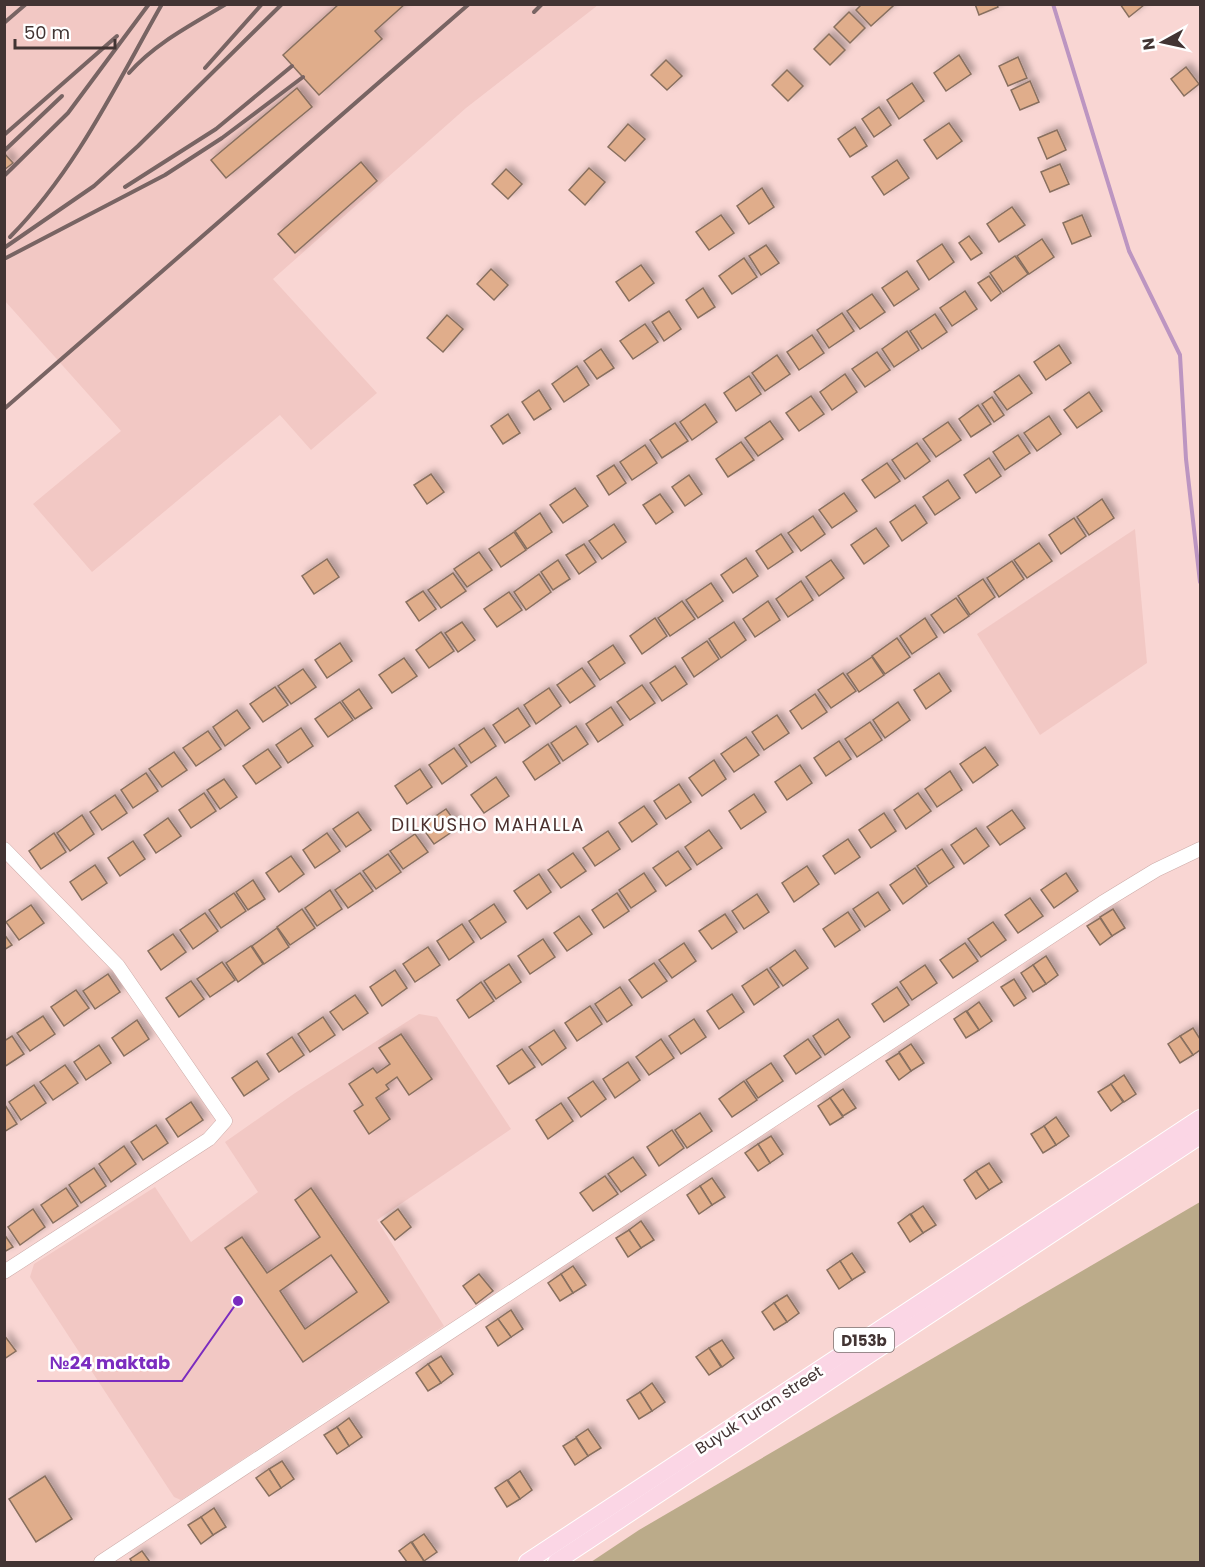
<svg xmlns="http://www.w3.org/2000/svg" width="1205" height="1567" font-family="Poppins,sans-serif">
<defs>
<filter id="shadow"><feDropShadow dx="4.5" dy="-4.5" stdDeviation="3" flood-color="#0004"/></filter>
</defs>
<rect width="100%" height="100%" fill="#f9d6d3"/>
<!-- built -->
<g fill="#f2c8c4">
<path d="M 5,5 L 598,5 L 466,108 L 273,279 L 377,393 L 311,450 L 280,415 L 92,572 L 33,504 L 121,431 L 5,301 Z"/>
<path d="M 1135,529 L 1147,663 L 1040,735 L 977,634 Z"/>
<path d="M 419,1014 L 437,1017 L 511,1129 L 377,1220 L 444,1326 L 181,1500 L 174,1497 L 30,1277 L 34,1264 L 155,1187 L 191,1242 L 258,1192 L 225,1142 L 295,1093 Z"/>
</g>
<!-- green -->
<path fill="#bbab8a" d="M 1200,1202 L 1200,1562 L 591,1562 L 639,1530 Z"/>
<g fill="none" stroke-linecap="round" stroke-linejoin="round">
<!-- stream -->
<path stroke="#bc95c1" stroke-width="4" d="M 1053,4 L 1129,251 L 1180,355 L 1186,459 L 1200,582"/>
</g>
<!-- building -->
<g fill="#e0ad8b" stroke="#886f5f" stroke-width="1.5" fill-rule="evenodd" filter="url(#shadow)">
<path d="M 405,4 L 375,31 L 382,39 L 319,95 L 283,55 L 339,4 Z"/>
<path d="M 862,4 L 892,4 L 893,6 L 871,26 L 856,10 Z"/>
<path d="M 975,4 L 997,4 L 998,7 L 979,15 Z"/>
<path d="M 1120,4 L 1143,4 L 1144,5 L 1129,17 Z"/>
<path d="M 849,12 L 865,28 L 850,43 L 834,27 Z"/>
<path d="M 829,34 L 845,50 L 830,65 L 814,49 Z"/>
<path d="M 959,55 L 971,74 L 946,91 L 934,73 Z"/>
<path d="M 1018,57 L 1027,78 L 1008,86 L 999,66 Z"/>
<path d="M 666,60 L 682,76 L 667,90 L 651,75 Z"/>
<path d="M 1186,67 L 1199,84 L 1184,96 L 1171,79 Z"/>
<path d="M 787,70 L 803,86 L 788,101 L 772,85 Z"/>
<path d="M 1030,81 L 1039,102 L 1020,110 L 1011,90 Z"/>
<path d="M 912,83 L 924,101 L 899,119 L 887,100 Z"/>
<path d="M 297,88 L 312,107 L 226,178 L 211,160 Z"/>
<path d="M 879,107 L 891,125 L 874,137 L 862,119 Z"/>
<path d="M 949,123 L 962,141 L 937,159 L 924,140 Z"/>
<path d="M 628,124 L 645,139 L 625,161 L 608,147 Z"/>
<path d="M 855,127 L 867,146 L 850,157 L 838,139 Z"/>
<path d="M 1057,130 L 1066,150 L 1047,159 L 1038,138 Z"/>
<path d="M 4,153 L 13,163 L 4,170 Z"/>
<path d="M 897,160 L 909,178 L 884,195 L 872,177 Z"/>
<path d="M 361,162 L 377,181 L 295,253 L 278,234 Z"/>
<path d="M 1060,164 L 1069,184 L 1050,192 L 1041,172 Z"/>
<path d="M 589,168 L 605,182 L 585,205 L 569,190 Z"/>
<path d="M 506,169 L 522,184 L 508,199 L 492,184 Z"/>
<path d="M 762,188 L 774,207 L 749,224 L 737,206 Z"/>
<path d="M 1012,207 L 1025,225 L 999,242 L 987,224 Z"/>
<path d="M 721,215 L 734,233 L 709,250 L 696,232 Z"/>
<path d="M 1082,215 L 1091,236 L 1072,244 L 1063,223 Z"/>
<path d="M 969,236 L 982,253 L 971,260 L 959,243 Z"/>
<path d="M 1042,239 L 1054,257 L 1029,274 L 1017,256 Z"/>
<path d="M 942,244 L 954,262 L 929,280 L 917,261 Z"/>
<path d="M 766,245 L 779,263 L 761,275 L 749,256 Z"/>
<path d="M 1015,256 L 1028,274 L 1003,292 L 990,273 Z"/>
<path d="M 744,258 L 757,277 L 732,294 L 719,276 Z"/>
<path d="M 641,265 L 654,283 L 629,301 L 616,282 Z"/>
<path d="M 491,269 L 508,285 L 494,300 L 477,284 Z"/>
<path d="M 907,271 L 919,289 L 894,306 L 882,288 Z"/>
<path d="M 989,276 L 1001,293 L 991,301 L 978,283 Z"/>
<path d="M 703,288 L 715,307 L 698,318 L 686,300 Z"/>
<path d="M 965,291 L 977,309 L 952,326 L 940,308 Z"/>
<path d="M 872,294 L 885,312 L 860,329 L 847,311 Z"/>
<path d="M 669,311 L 681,329 L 664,341 L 652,322 Z"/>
<path d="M 842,313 L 854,331 L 829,348 L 817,330 Z"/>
<path d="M 935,314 L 947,332 L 922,349 L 910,331 Z"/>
<path d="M 447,315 L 463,329 L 443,352 L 427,338 Z"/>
<path d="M 645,324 L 658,342 L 633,359 L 620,341 Z"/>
<path d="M 907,331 L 919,350 L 894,367 L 882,349 Z"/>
<path d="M 812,335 L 824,353 L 799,370 L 787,352 Z"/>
<path d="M 1059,345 L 1071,363 L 1046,380 L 1034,362 Z"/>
<path d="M 601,349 L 614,368 L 597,379 L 584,361 Z"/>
<path d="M 877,352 L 890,370 L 865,387 L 852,369 Z"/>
<path d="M 777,355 L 790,374 L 765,391 L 752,373 Z"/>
<path d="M 577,366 L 589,385 L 564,402 L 552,384 Z"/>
<path d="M 845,374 L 857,392 L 832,410 L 820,392 Z"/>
<path d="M 1019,375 L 1032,393 L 1007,410 L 994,392 Z"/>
<path d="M 749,376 L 761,394 L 736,411 L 724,393 Z"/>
<path d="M 539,390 L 551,409 L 534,420 L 522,402 Z"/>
<path d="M 1089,392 L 1102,411 L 1077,428 L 1064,410 Z"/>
<path d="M 811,396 L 824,414 L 799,431 L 786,413 Z"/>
<path d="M 992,397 L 1004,415 L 994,422 L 982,404 Z"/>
<path d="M 705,404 L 717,422 L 692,440 L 680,422 Z"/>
<path d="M 978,405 L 991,424 L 971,437 L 959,419 Z"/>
<path d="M 508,414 L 520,433 L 503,444 L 491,426 Z"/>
<path d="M 1049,416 L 1061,434 L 1037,451 L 1024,433 Z"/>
<path d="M 770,421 L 783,439 L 758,456 L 745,438 Z"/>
<path d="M 948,422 L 961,440 L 936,457 L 923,439 Z"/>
<path d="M 675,423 L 688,441 L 662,458 L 650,440 Z"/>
<path d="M 1018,435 L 1030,453 L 1005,470 L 993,452 Z"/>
<path d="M 741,442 L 754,460 L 728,477 L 716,459 Z"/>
<path d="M 917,443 L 930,461 L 905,479 L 892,460 Z"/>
<path d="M 645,445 L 657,463 L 632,480 L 620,462 Z"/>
<path d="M 989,458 L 1001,476 L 976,493 L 964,475 Z"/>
<path d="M 887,463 L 900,481 L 875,498 L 862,480 Z"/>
<path d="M 614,465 L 626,483 L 609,495 L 597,476 Z"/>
<path d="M 431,474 L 444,492 L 427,504 L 414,485 Z"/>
<path d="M 689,475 L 702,494 L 685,506 L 672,487 Z"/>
<path d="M 948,480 L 960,498 L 935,515 L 923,497 Z"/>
<path d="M 575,488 L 588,506 L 563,523 L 550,505 Z"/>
<path d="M 844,493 L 857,511 L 832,528 L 819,510 Z"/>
<path d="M 660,494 L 673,512 L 656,524 L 643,505 Z"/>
<path d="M 1102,499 L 1114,518 L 1089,535 L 1077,517 Z"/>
<path d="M 915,505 L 927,523 L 902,541 L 890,522 Z"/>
<path d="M 540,513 L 552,532 L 527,549 L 515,531 Z"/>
<path d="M 813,516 L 825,534 L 801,551 L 788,533 Z"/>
<path d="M 1074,518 L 1086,536 L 1061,554 L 1049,535 Z"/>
<path d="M 614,524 L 626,542 L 602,559 L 589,541 Z"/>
<path d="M 876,528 L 889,546 L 864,564 L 851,545 Z"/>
<path d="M 514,532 L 526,550 L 501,567 L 489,549 Z"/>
<path d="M 781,534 L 793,552 L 768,569 L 756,551 Z"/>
<path d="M 1039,543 L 1052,561 L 1027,578 L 1014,560 Z"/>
<path d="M 584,544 L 596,562 L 579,574 L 566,555 Z"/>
<path d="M 479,552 L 492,570 L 467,587 L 454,569 Z"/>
<path d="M 746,558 L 758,576 L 733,593 L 721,575 Z"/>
<path d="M 327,559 L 339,577 L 314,594 L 302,576 Z"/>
<path d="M 558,560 L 570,579 L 553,590 L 541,572 Z"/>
<path d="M 831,560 L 844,578 L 819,596 L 806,577 Z"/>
<path d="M 1012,561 L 1024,579 L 999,597 L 987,578 Z"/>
<path d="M 453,573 L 466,591 L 441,608 L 428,590 Z"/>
<path d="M 539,574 L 551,592 L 526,610 L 514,592 Z"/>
<path d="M 983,579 L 995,597 L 970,615 L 958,596 Z"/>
<path d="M 801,581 L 813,600 L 788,617 L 776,599 Z"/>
<path d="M 711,583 L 723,601 L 698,618 L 686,600 Z"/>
<path d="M 423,591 L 436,609 L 419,621 L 406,602 Z"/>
<path d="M 509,592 L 522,610 L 497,627 L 484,609 Z"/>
<path d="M 956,598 L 969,616 L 944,633 L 931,615 Z"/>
<path d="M 682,601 L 695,619 L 670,636 L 658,618 Z"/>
<path d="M 768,601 L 780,620 L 755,637 L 743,619 Z"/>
<path d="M 655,618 L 667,636 L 642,654 L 630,636 Z"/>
<path d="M 925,618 L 937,637 L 912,654 L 900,636 Z"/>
<path d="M 462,622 L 475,640 L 458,652 L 445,633 Z"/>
<path d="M 734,622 L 746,640 L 721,658 L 709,639 Z"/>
<path d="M 441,632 L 454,651 L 429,668 L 416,650 Z"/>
<path d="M 897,638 L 910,657 L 885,674 L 872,656 Z"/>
<path d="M 707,641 L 719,659 L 694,677 L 682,658 Z"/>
<path d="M 340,643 L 352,661 L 327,678 L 315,660 Z"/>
<path d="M 613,645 L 625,663 L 600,680 L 588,662 Z"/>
<path d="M 872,657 L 884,675 L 859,692 L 847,674 Z"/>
<path d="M 404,658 L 417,676 L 392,693 L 379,675 Z"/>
<path d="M 675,666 L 687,684 L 662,701 L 650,683 Z"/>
<path d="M 582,668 L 595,686 L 570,703 L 557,685 Z"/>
<path d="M 303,669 L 316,687 L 291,704 L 278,686 Z"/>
<path d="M 843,673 L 856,691 L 831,708 L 818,690 Z"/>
<path d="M 939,673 L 951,691 L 926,709 L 914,690 Z"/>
<path d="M 642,685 L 655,703 L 630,720 L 617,702 Z"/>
<path d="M 275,687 L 288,705 L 263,722 L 250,704 Z"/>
<path d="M 549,688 L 561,706 L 536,724 L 524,705 Z"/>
<path d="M 359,689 L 372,708 L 355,719 L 342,701 Z"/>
<path d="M 815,694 L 827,712 L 802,729 L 790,711 Z"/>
<path d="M 340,702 L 353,720 L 328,737 L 315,719 Z"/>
<path d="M 898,702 L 910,720 L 885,738 L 873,720 Z"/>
<path d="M 611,707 L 623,725 L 598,742 L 586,724 Z"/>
<path d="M 518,708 L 530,726 L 505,743 L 493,725 Z"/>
<path d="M 237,710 L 250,728 L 225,746 L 213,727 Z"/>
<path d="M 777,715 L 789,733 L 764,750 L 752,732 Z"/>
<path d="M 870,722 L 882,740 L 857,757 L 845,739 Z"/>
<path d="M 576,726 L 588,744 L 563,761 L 551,743 Z"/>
<path d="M 301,728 L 313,746 L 288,763 L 276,745 Z"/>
<path d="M 484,728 L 496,746 L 471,763 L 459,745 Z"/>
<path d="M 208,731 L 221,749 L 196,766 L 183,748 Z"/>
<path d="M 746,737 L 759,755 L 734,772 L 721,754 Z"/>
<path d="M 839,741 L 851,759 L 826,776 L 814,758 Z"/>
<path d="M 548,744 L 560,763 L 535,780 L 523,762 Z"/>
<path d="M 985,747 L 998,765 L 973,783 L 960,764 Z"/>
<path d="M 454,748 L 467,766 L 442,784 L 429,765 Z"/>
<path d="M 268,749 L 281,767 L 256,784 L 243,766 Z"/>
<path d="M 174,752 L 187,770 L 162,787 L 149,769 Z"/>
<path d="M 714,760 L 726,779 L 702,796 L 689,778 Z"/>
<path d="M 800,765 L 812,783 L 787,800 L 775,782 Z"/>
<path d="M 420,769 L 432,787 L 407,804 L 395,786 Z"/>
<path d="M 950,771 L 962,790 L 937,807 L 925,789 Z"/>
<path d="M 146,773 L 158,791 L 133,808 L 121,790 Z"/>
<path d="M 496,777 L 509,796 L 484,813 L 471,795 Z"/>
<path d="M 224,779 L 237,797 L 220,809 L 207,790 Z"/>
<path d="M 679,784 L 691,802 L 666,819 L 654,801 Z"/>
<path d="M 204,793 L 216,811 L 191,828 L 179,810 Z"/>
<path d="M 918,793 L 931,811 L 906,829 L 894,810 Z"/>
<path d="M 754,794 L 766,812 L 741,829 L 729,811 Z"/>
<path d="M 115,795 L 127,813 L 102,830 L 90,812 Z"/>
<path d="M 644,806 L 657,824 L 632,842 L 619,823 Z"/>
<path d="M 446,809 L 459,827 L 434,844 L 421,826 Z"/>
<path d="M 1012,810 L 1025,828 L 1000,845 L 987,827 Z"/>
<path d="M 358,812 L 371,830 L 346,847 L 333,829 Z"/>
<path d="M 884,813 L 896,831 L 871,848 L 859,830 Z"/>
<path d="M 82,815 L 94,834 L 70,851 L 57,833 Z"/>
<path d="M 168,818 L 181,836 L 156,853 L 144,835 Z"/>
<path d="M 976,828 L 989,846 L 964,864 L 951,845 Z"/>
<path d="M 709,830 L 722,848 L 697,865 L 685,847 Z"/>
<path d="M 608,831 L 620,849 L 595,866 L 583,848 Z"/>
<path d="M 54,833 L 66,852 L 41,869 L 29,851 Z"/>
<path d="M 327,833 L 340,851 L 315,868 L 303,850 Z"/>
<path d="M 415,834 L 428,852 L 403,869 L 390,851 Z"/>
<path d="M 848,839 L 860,857 L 835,874 L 823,856 Z"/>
<path d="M 133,841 L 145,859 L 120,876 L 108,858 Z"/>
<path d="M 942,849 L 954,867 L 929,884 L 917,866 Z"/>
<path d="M 678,851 L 691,869 L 666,886 L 653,868 Z"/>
<path d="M 573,853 L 586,871 L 561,888 L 548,870 Z"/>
<path d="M 388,854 L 401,872 L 376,889 L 363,871 Z"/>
<path d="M 291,856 L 304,874 L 279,892 L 266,873 Z"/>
<path d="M 95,865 L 107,883 L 82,900 L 70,882 Z"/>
<path d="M 807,866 L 819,884 L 794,902 L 782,883 Z"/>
<path d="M 915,868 L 927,886 L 903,904 L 890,885 Z"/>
<path d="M 360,873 L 373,891 L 348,908 L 335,890 Z"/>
<path d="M 644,873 L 656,891 L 631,908 L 619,890 Z"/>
<path d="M 1066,873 L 1078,891 L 1054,908 L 1041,890 Z"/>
<path d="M 539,874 L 551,892 L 527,909 L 514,891 Z"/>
<path d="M 253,880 L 265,899 L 248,910 L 236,892 Z"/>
<path d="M 330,890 L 342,909 L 317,926 L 305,908 Z"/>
<path d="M 878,892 L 890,910 L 865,927 L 853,909 Z"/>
<path d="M 234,893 L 246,911 L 221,928 L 209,910 Z"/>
<path d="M 617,893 L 629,911 L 604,928 L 592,910 Z"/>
<path d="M 757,894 L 769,912 L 744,929 L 732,911 Z"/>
<path d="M 1030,898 L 1043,916 L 1018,933 L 1005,915 Z"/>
<path d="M 494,904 L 506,922 L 481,939 L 469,921 Z"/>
<path d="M 31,905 L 44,923 L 19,940 L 6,922 Z"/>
<path d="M 302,909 L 315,928 L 290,945 L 277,927 Z"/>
<path d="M 1113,909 L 1125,928 L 1112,936 L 1100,917 Z"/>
<path d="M 848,912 L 860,930 L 835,947 L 823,929 Z"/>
<path d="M 205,913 L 218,931 L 193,949 L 180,930 Z"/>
<path d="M 725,914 L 737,932 L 712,949 L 699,931 Z"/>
<path d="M 579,916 L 592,934 L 567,951 L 554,933 Z"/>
<path d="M 1100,918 L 1112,936 L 1100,945 L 1087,926 Z"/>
<path d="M 993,922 L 1006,940 L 981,957 L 968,939 Z"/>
<path d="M 462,924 L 474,942 L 449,960 L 437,941 Z"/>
<path d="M 277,928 L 289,947 L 264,964 L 252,946 Z"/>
<path d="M 4,934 L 12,945 L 4,950 Z"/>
<path d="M 173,934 L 186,952 L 161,970 L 148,951 Z"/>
<path d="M 543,939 L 555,957 L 530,974 L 518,956 Z"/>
<path d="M 684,943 L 696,961 L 672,978 L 659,960 Z"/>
<path d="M 965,943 L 978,961 L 953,978 L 940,960 Z"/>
<path d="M 251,946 L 263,964 L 238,982 L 226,963 Z"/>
<path d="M 428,947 L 440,965 L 415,982 L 403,964 Z"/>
<path d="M 795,950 L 808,968 L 783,986 L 770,968 Z"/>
<path d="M 1046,956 L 1058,975 L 1046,984 L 1033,965 Z"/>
<path d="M 222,962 L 235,980 L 210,997 L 197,979 Z"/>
<path d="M 654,963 L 667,981 L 642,998 L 629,980 Z"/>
<path d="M 509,964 L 521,982 L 496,999 L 484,981 Z"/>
<path d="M 925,965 L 937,983 L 912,1000 L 900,982 Z"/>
<path d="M 1033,965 L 1046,984 L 1033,992 L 1021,973 Z"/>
<path d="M 767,969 L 779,987 L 754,1005 L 742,986 Z"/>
<path d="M 395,970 L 407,988 L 382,1006 L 370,987 Z"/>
<path d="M 108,974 L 120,992 L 95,1009 L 83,991 Z"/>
<path d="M 1014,979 L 1026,998 L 1014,1006 L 1001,987 Z"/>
<path d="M 191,981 L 204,999 L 179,1017 L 166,998 Z"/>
<path d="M 481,982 L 494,1001 L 469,1018 L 457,1000 Z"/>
<path d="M 620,987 L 632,1005 L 607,1022 L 595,1004 Z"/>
<path d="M 897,987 L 909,1005 L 884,1022 L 872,1004 Z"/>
<path d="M 76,990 L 89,1008 L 64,1026 L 51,1007 Z"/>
<path d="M 732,994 L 744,1012 L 719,1029 L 707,1011 Z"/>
<path d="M 355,995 L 368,1013 L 343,1030 L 330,1012 Z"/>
<path d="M 979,1002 L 992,1021 L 979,1030 L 967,1011 Z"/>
<path d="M 590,1006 L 602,1024 L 577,1041 L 565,1023 Z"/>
<path d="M 966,1011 L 979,1030 L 966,1038 L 954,1019 Z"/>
<path d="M 43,1016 L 55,1034 L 30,1051 L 17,1033 Z"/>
<path d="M 323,1017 L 335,1035 L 310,1052 L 298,1034 Z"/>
<path d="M 694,1019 L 706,1037 L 681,1054 L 669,1036 Z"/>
<path d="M 838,1019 L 850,1037 L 825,1055 L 813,1036 Z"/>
<path d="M 137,1020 L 149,1039 L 124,1056 L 112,1038 Z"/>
<path d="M 1193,1028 L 1200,1039 L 1200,1050 L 1193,1055 L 1180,1036 Z"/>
<path d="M 554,1030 L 566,1048 L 542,1065 L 529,1047 Z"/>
<path d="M 401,1034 L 432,1079 L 409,1095 L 397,1077 L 386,1085 L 389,1089 L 376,1098 L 390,1119 L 369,1134 L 354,1111 L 363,1105 L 349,1084 L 373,1068 L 377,1073 L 390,1064 L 379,1048 Z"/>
<path d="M 12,1036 L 24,1054 L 4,1067 L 4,1041 Z"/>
<path d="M 1180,1036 L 1193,1055 L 1180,1063 L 1168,1044 Z"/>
<path d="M 292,1037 L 304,1055 L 279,1072 L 267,1054 Z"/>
<path d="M 661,1039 L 674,1058 L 649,1075 L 636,1057 Z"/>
<path d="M 808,1039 L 821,1057 L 796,1074 L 784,1056 Z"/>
<path d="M 911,1044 L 924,1063 L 911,1071 L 899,1052 Z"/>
<path d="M 99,1045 L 111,1063 L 86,1080 L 74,1062 Z"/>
<path d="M 522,1049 L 535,1067 L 509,1084 L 497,1066 Z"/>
<path d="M 899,1053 L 911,1071 L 899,1080 L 886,1061 Z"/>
<path d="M 257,1061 L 269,1079 L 244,1096 L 232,1078 Z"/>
<path d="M 628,1062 L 640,1080 L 615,1098 L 603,1079 Z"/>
<path d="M 771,1063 L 783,1081 L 758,1098 L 746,1080 Z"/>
<path d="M 65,1065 L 78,1083 L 53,1100 L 40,1082 Z"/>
<path d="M 1124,1075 L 1136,1094 L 1124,1102 L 1111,1084 Z"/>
<path d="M 593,1081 L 606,1099 L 581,1117 L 568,1098 Z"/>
<path d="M 744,1081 L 757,1100 L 732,1117 L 719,1099 Z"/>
<path d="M 1111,1084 L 1123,1102 L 1111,1111 L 1098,1092 Z"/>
<path d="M 34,1085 L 46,1103 L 21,1120 L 9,1102 Z"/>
<path d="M 843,1089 L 856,1108 L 843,1116 L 830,1098 Z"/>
<path d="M 830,1098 L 843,1117 L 830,1125 L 818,1106 Z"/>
<path d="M 191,1102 L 203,1120 L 178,1137 L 166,1119 Z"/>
<path d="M 561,1103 L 573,1121 L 548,1139 L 536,1120 Z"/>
<path d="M 5,1105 L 17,1124 L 4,1132 L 4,1106 Z"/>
<path d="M 700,1113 L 712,1131 L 687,1148 L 675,1130 Z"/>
<path d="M 1056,1117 L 1069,1136 L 1056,1145 L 1044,1126 Z"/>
<path d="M 156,1125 L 168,1143 L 143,1160 L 131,1142 Z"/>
<path d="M 1044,1126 L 1056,1145 L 1043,1153 L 1031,1134 Z"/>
<path d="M 672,1130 L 684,1148 L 659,1166 L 647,1147 Z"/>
<path d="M 771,1136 L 783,1154 L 770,1163 L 758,1144 Z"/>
<path d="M 758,1144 L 770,1163 L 758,1171 L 745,1153 Z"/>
<path d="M 124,1146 L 136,1164 L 111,1182 L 99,1164 Z"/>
<path d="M 633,1157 L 646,1175 L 621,1192 L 608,1174 Z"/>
<path d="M 989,1163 L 1002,1182 L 989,1190 L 976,1171 Z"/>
<path d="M 94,1168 L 106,1186 L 81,1203 L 69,1185 Z"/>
<path d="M 976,1171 L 989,1190 L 976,1199 L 964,1180 Z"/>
<path d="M 605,1176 L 618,1194 L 593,1211 L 580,1193 Z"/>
<path d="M 712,1178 L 725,1197 L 712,1205 L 700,1186 Z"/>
<path d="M 700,1186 L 712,1205 L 699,1214 L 687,1195 Z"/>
<path d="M 66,1188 L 78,1206 L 53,1223 L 41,1205 Z"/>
<path d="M 311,1188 L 389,1302 L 303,1362 L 225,1248 L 242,1237 L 267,1273 L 320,1237 L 295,1200 ZM 331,1255 L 357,1292 L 305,1329 L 280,1291 Z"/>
<path d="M 923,1206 L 936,1225 L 923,1233 L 911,1214 Z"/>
<path d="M 33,1209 L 45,1227 L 20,1245 L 8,1227 Z"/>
<path d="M 398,1209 L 411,1227 L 395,1240 L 381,1222 Z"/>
<path d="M 910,1214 L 923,1233 L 910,1242 L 898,1223 Z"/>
<path d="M 641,1221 L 654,1240 L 641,1248 L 629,1230 Z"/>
<path d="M 629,1230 L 641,1248 L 628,1257 L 616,1238 Z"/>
<path d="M 4,1234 L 13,1247 L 4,1252 Z"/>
<path d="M 852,1253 L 865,1272 L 852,1280 L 840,1261 Z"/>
<path d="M 840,1261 L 852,1280 L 839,1289 L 827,1270 Z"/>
<path d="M 573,1266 L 586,1285 L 573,1293 L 561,1274 Z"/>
<path d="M 479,1274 L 493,1291 L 476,1304 L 463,1286 Z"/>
<path d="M 561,1274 L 573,1293 L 560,1301 L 548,1283 Z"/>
<path d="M 787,1295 L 799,1313 L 787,1322 L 774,1303 Z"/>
<path d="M 774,1303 L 787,1322 L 774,1330 L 762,1312 Z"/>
<path d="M 511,1310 L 523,1329 L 511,1337 L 498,1319 Z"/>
<path d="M 498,1319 L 511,1337 L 498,1346 L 486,1327 Z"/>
<path d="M 4,1335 L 16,1351 L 4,1359 Z"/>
<path d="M 722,1340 L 734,1358 L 722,1367 L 709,1348 Z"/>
<path d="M 709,1348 L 721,1367 L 709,1375 L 696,1357 Z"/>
<path d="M 441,1356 L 453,1374 L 441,1383 L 428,1364 Z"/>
<path d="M 428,1364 L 441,1383 L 428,1391 L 416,1373 Z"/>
<path d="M 652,1383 L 665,1402 L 652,1411 L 640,1392 Z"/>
<path d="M 640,1392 L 652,1411 L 639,1419 L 627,1400 Z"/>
<path d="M 349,1418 L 362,1437 L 349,1446 L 337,1427 Z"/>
<path d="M 337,1427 L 349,1446 L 337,1454 L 324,1435 Z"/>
<path d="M 588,1429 L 601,1448 L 588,1456 L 576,1437 Z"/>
<path d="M 576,1438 L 588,1456 L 575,1465 L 563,1446 Z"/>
<path d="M 282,1461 L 294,1479 L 281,1488 L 269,1469 Z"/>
<path d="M 269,1469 L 281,1488 L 269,1496 L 256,1478 Z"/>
<path d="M 520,1471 L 532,1490 L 520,1499 L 508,1480 Z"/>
<path d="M 45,1476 L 72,1519 L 36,1542 L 9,1499 Z"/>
<path d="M 507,1480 L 520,1499 L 507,1507 L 495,1488 Z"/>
<path d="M 214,1508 L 226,1527 L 213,1535 L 201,1517 Z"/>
<path d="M 201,1517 L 213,1535 L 201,1544 L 188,1525 Z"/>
<path d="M 424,1534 L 437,1552 L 424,1561 L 412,1542 Z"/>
<path d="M 411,1542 L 424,1561 L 421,1562 L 407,1562 L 399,1551 Z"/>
<path d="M 142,1551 L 150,1562 L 132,1562 L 130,1559 Z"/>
</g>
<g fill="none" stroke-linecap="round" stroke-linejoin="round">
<defs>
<g id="minor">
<path d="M 4,849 L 118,966 L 225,1121 L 209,1139 L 4,1272"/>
<path d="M 101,1562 L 1102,903 L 1156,870 L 1200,849"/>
</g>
<g id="major">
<path d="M 527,1562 L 1200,1118"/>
<path d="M 556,1562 L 1200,1136"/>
</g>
</defs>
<!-- minor casing -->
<use href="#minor" stroke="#cdaba8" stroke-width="15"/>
<!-- major casing -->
<use href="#major" stroke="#fff" stroke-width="18"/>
<!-- minor -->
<use href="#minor" stroke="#fff" stroke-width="14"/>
<!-- major -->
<use href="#major" stroke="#fbd6e5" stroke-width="16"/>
<!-- rail -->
<g stroke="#786463" stroke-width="4">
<path d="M 534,12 L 542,4"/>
<path d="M 4,23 L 26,4"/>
<path d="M 205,68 L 262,4"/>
<path d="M 129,73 C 155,43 193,24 226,4"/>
<path d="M 4,135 L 117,36"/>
<path d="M 4,151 L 62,96"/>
<path d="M 4,176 L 68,113 L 149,4"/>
<path d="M 125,187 L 216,129 L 292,66"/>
<path d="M 10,237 C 76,170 116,85 162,4"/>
<path d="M 4,248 L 94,186 L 138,146 L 282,4"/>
<path d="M 4,259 L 165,175 L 222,138 L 303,77"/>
<path d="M 4,409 L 469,4"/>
</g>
</g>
<g text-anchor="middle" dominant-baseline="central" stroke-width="5" stroke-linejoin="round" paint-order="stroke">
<!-- shield labels -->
<rect fill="#fff" stroke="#7b7170" stroke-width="1.5" x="834" y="1328" width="60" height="24" rx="4.5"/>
<g font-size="15" font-weight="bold" fill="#423433">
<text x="864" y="1340">D153b</text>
</g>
<!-- street labels -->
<g font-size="16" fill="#423433" stroke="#fff">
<text transform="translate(759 1410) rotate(-33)">Buyuk Turan street</text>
</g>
<!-- neighbourhood labels -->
<g font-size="18" letter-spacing="1.5" fill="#4b312f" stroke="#fff">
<text x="488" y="824">DILKUSHO MAHALLA</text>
</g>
</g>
<!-- callouts -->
<path fill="none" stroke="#7b2cbf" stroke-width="2" d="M238 1301L182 1381H37"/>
<circle fill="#7b2cbf" stroke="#fff" stroke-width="2" cx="238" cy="1301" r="6"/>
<g font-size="18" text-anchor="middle" font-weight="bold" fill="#7b2cbf" stroke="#fff" stroke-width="5" stroke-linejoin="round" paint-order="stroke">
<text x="110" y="1369">№24 maktab</text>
</g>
<!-- border -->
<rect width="1205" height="1567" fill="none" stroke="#423433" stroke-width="12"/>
<!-- north arrow -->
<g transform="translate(1163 42) rotate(262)" stroke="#ffffff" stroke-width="4.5" paint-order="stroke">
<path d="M0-4.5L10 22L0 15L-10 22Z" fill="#423433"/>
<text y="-9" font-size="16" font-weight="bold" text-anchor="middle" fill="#423433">N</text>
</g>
<!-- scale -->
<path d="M15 39v9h100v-9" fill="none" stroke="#423433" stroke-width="3"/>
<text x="24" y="39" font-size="18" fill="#423433" stroke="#ffffff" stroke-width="4.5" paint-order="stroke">50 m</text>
</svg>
